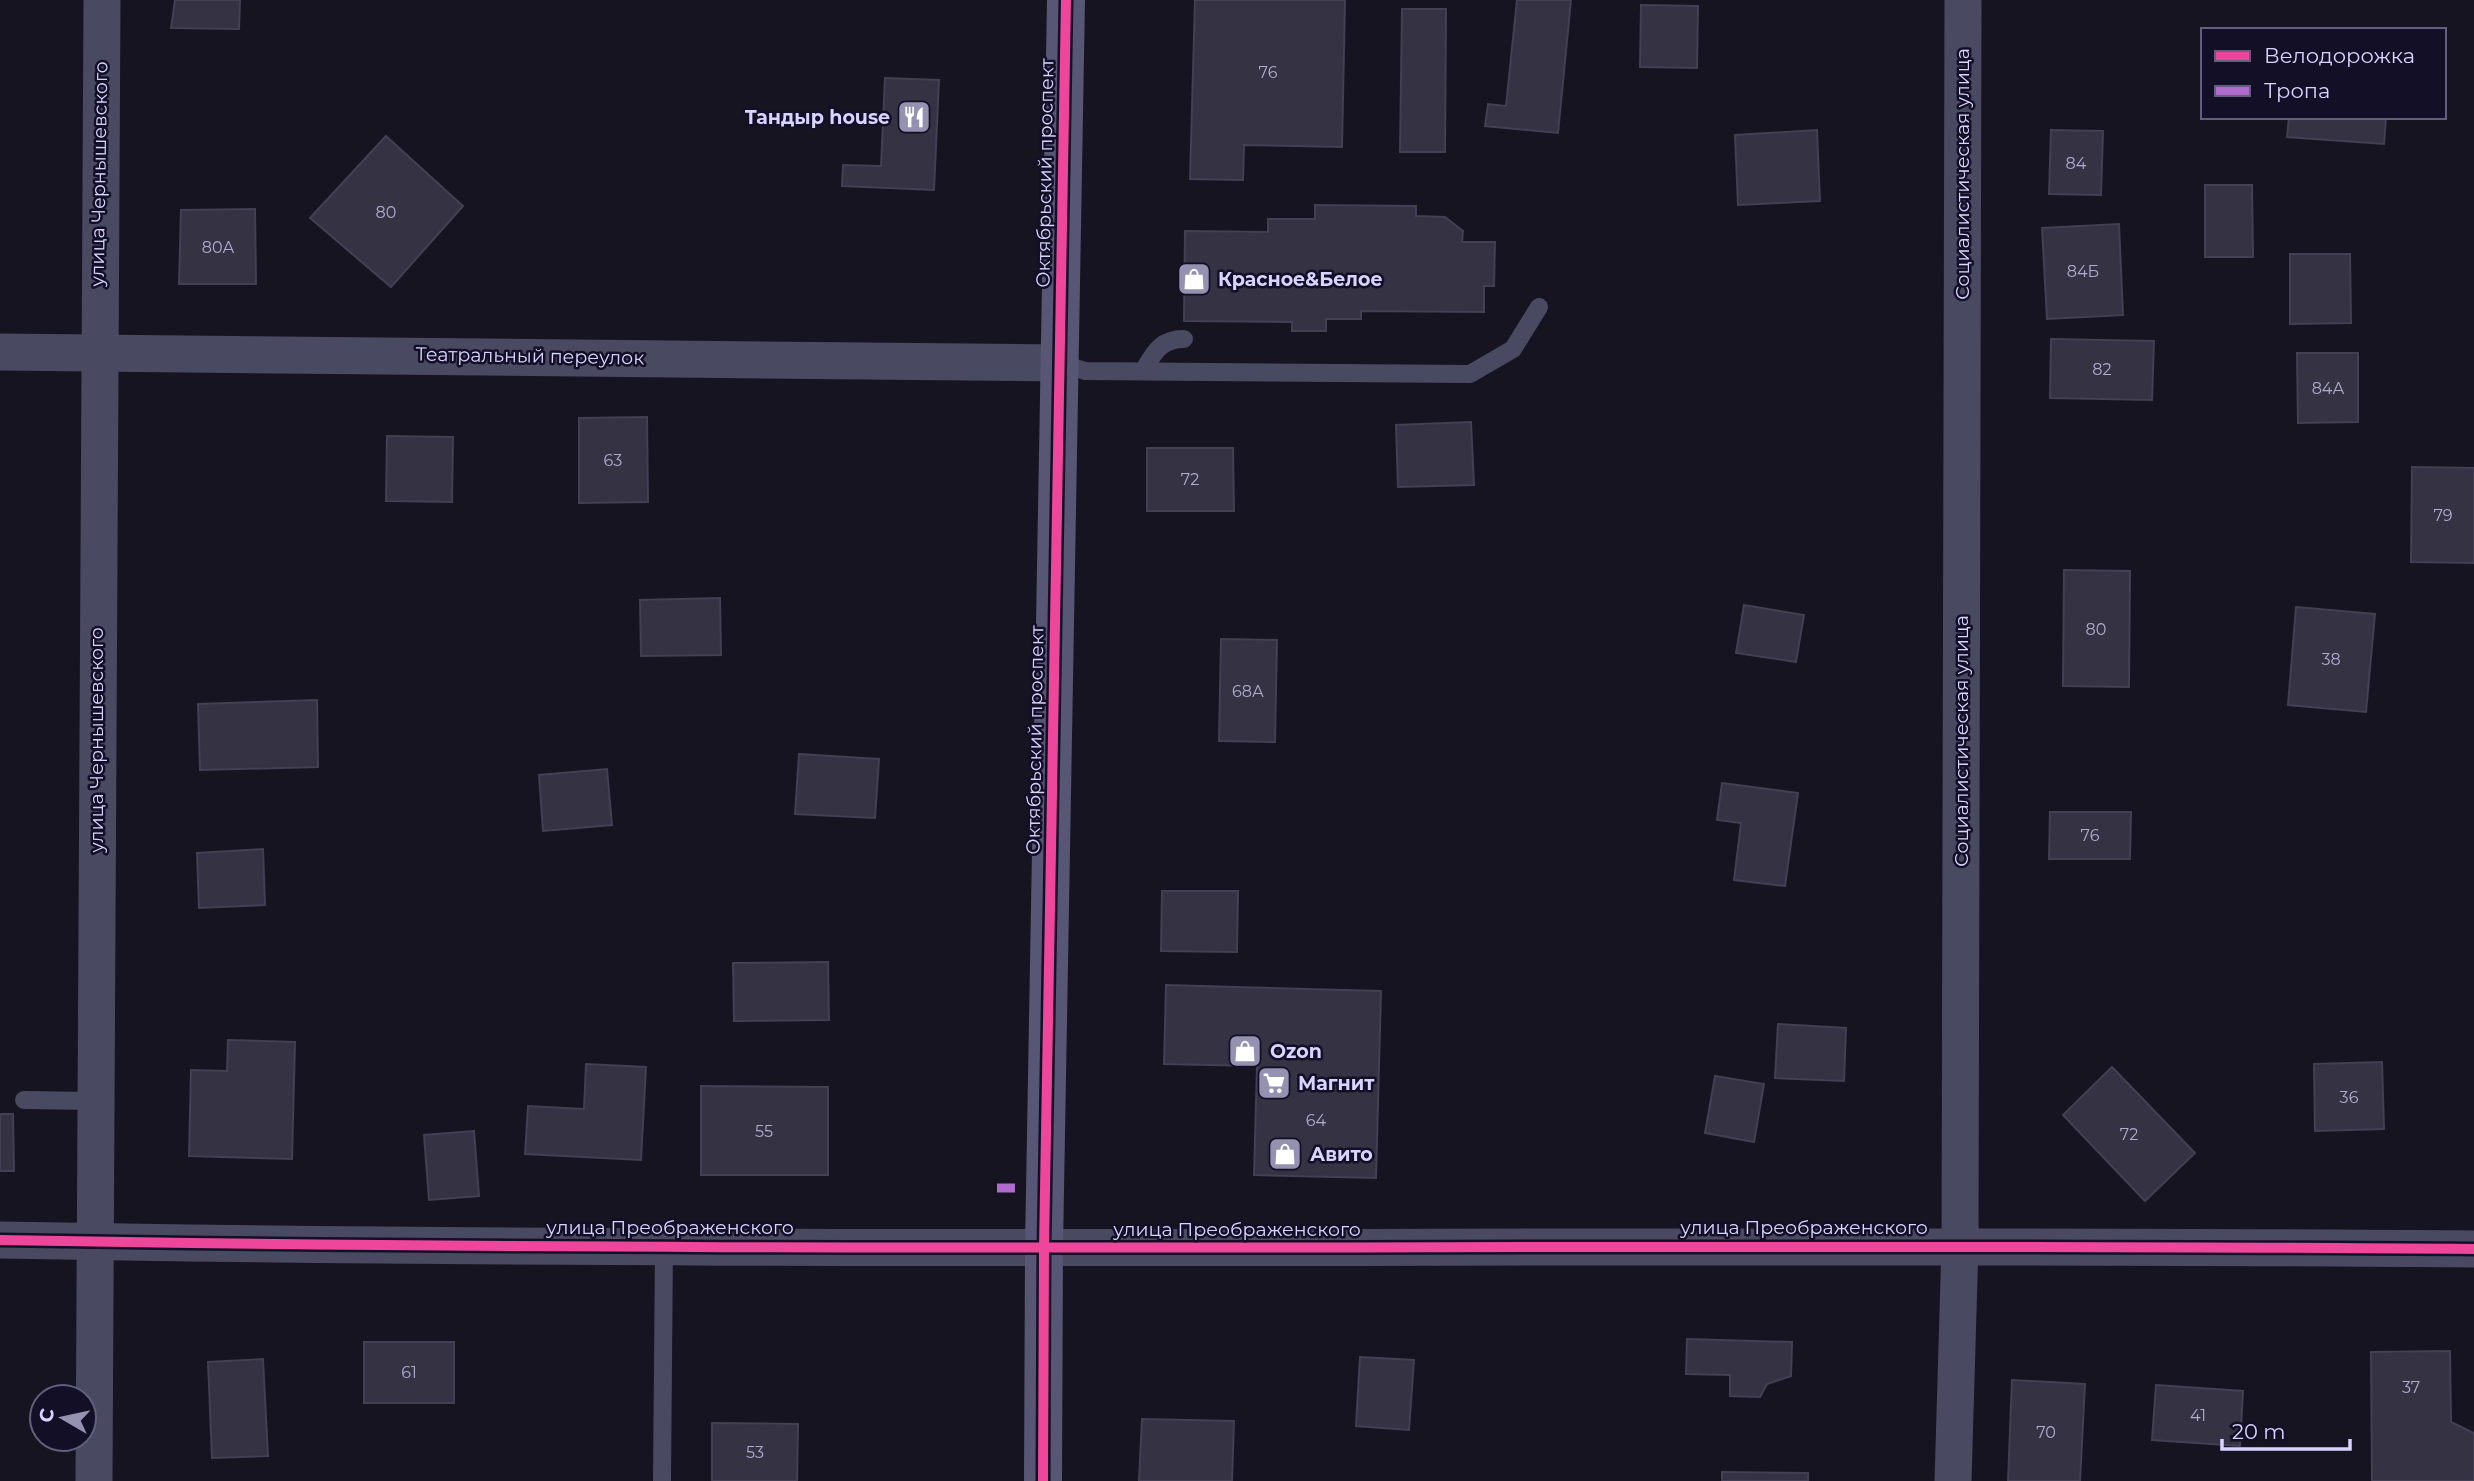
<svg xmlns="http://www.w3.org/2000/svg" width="2474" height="1481" font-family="Montserrat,sans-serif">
<rect width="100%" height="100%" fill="#161421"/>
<!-- building -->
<g fill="#343243" stroke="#433f54" stroke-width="2">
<path d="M 175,0 L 240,0 L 239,29 L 171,28 Z"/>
<path d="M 1195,0 L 1345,0 L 1342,147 L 1244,145 L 1243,180 L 1190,179 Z"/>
<path d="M 1517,0 L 1571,0 L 1558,133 L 1485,126 L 1488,104 L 1506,106 Z"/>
<path d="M 1641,5 L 1698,6 L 1697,68 L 1640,67 Z"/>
<path d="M 1402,9 L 1446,9 L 1445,152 L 1400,152 Z"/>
<path d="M 885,78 L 939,80 L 934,190 L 842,186 L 843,165 L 881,166 Z"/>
<path d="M 2289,117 L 2386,117 L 2384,144 L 2287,137 Z"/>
<path d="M 1817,130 L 1820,201 L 1738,205 L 1735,135 Z"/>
<path d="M 2051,130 L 2103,131 L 2101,195 L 2049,194 Z"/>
<path d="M 386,136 L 463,206 L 391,287 L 310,218 Z"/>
<path d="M 2205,185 L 2252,185 L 2253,257 L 2205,257 Z"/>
<path d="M 1315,205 L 1416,206 L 1416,216 L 1445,217 L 1463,231 L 1462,242 L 1495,242 L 1494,286 L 1484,286 L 1484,312 L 1361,311 L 1361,319 L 1326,319 L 1326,331 L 1292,331 L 1292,322 L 1184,321 L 1185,231 L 1268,232 L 1268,219 L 1315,219 Z"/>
<path d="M 255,209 L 256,284 L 179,284 L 181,210 Z"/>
<path d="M 2119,224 L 2123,315 L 2047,319 L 2042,228 Z"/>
<path d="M 2290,254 L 2350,254 L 2351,323 L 2290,324 Z"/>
<path d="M 2051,339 L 2154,341 L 2152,400 L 2050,398 Z"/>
<path d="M 2297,353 L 2358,353 L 2358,422 L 2298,423 Z"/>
<path d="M 647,417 L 648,502 L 579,503 L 579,418 Z"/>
<path d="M 1471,422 L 1474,485 L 1398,487 L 1396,425 Z"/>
<path d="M 387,436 L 453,437 L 452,502 L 386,501 Z"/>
<path d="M 1147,448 L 1233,448 L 1234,511 L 1147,511 Z"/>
<path d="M 2412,467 L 2474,468 L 2474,563 L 2411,562 Z"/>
<path d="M 2064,570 L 2130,571 L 2129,687 L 2063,686 Z"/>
<path d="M 720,598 L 721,655 L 641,656 L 640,600 Z"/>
<path d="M 1744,605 L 1804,615 L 1796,662 L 1736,653 Z"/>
<path d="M 2296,607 L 2375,614 L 2366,712 L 2288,705 Z"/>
<path d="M 1221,639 L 1277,640 L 1275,742 L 1219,741 Z"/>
<path d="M 317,700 L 318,767 L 200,770 L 198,704 Z"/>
<path d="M 799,754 L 879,759 L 875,818 L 795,814 Z"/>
<path d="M 607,769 L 612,825 L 543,831 L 539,775 Z"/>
<path d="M 1722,783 L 1798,793 L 1785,886 L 1734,880 L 1741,823 L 1717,820 Z"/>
<path d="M 2050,812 L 2131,812 L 2130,859 L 2049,859 Z"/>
<path d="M 263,849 L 265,905 L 199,908 L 197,853 Z"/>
<path d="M 1162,891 L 1238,891 L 1237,952 L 1161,951 Z"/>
<path d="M 828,962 L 829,1020 L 734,1021 L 733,963 Z"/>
<path d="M 1166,985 L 1381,991 L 1376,1178 L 1254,1175 L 1257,1066 L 1164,1064 Z"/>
<path d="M 1778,1024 L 1846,1028 L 1844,1081 L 1775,1078 Z"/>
<path d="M 228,1040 L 295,1042 L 292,1159 L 189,1156 L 191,1070 L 227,1071 Z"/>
<path d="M 2382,1062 L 2384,1129 L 2315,1131 L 2314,1064 Z"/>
<path d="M 586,1064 L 646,1067 L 641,1160 L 525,1154 L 528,1106 L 584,1109 Z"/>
<path d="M 2112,1067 L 2195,1153 L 2145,1201 L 2063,1115 Z"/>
<path d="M 1715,1076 L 1764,1084 L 1754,1142 L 1705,1133 Z"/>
<path d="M 701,1086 L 828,1087 L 828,1175 L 701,1175 Z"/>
<path d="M 0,1114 L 13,1114 L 14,1171 L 0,1171 Z"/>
<path d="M 474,1131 L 479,1196 L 429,1200 L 424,1135 Z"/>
<path d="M 1687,1339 L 1792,1342 L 1791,1376 L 1767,1384 L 1760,1397 L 1730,1396 L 1730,1375 L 1686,1374 Z"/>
<rect x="364" y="1342" width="90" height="61"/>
<path d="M 2450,1351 L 2451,1422 L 2474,1433 L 2474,1481 L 2372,1481 L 2371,1352 Z"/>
<path d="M 1360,1357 L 1414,1360 L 1409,1430 L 1356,1426 Z"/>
<path d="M 263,1359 L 268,1456 L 212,1458 L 208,1362 Z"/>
<path d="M 2012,1380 L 2085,1384 L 2080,1481 L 2008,1481 Z"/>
<path d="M 2156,1385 L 2243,1391 L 2240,1446 L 2152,1440 Z"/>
<path d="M 1142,1419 L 1234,1421 L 1232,1481 L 1139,1481 Z"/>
<path d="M 712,1423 L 798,1424 L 797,1481 L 712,1481 Z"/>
<path d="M 1722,1472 L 1808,1473 L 1808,1481 L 1722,1481 Z"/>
</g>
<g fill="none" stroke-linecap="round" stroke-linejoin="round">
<!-- lane -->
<g stroke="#4a4962" stroke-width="18">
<path d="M 1060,363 L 1085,371 L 1470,374 L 1513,349 L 1539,307"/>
<path d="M 1143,371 C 1154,353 1160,339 1184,339"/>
<path d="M 24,1100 L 95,1101"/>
<path d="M 662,1481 L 664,1245"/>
</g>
<!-- street -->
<g stroke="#4a4962" stroke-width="37">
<path d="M 0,352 L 1060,363"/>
<path d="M 0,1240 C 825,1255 1649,1242 2474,1249"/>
<path d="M 94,1481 L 102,0"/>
<path d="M 1953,1481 L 1960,1245 L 1963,0"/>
</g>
<!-- secondary -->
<path stroke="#575674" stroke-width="38" d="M 1043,1481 L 1044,1247 L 1066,0"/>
<!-- quiet -->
<path stroke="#b06ccc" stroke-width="9" stroke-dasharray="18 9" stroke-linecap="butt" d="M 997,1188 L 1023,1188"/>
<defs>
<g id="cycleway">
<path d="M 0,1240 C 825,1255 1649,1242 2474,1249"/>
<path d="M 1043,1481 L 1044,1247 L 1066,0"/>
</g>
</defs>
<!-- cycleway casing -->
<use href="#cycleway" stroke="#130f26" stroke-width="15"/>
<!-- cycleway -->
<use href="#cycleway" stroke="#ed469a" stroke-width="10"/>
</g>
<!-- icons -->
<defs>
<symbol id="restaurant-square" viewBox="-11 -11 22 22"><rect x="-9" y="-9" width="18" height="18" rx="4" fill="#9591b1" stroke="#130f26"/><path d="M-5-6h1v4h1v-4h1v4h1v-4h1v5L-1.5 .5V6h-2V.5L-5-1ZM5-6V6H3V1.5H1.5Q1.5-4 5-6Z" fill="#fff"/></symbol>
<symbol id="shop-square" viewBox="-11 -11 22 22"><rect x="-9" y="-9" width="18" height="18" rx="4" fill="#9591b1" stroke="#130f26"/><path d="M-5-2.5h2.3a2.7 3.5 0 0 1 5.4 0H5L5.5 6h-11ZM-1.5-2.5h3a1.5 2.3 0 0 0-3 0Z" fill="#fff"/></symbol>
<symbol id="supermarket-square" viewBox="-11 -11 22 22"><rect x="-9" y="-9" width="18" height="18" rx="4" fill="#9591b1" stroke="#130f26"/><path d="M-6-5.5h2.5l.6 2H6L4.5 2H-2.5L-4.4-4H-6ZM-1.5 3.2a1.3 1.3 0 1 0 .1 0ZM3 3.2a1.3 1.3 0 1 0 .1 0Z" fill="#fff"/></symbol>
</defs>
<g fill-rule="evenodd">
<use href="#restaurant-square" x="895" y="98" width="38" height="38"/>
<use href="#shop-square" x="1175" y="260" width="38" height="38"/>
<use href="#shop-square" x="1226" y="1032" width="38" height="38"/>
<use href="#supermarket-square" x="1255" y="1064" width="38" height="38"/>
<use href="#shop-square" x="1266" y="1135" width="38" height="38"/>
</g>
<g text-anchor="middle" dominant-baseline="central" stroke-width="5" stroke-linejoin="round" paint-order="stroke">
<!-- number labels -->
<g font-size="16" fill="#b0acd0">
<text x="1268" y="72">76</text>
<text x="2076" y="163">84</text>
<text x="386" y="212">80</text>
<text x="218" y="247">80А</text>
<text x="2083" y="271">84Б</text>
<text x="2102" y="369">82</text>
<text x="2328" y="388">84А</text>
<text x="613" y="460">63</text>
<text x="1190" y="479">72</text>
<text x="2443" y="515">79</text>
<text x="2096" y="629">80</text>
<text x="2331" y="659">38</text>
<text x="1248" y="691">68А</text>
<text x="2090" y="835">76</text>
<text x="2349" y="1097">36</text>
<text x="1316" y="1120">64</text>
<text x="764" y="1131">55</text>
<text x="2129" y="1134">72</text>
<text x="409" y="1372">61</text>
<text x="2411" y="1387">37</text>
<text x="2198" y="1415">41</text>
<text x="2046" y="1432">70</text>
<text x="755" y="1452">53</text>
</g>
<!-- poi labels -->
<g font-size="19" font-weight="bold" fill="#d9d4ff" stroke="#130f26" text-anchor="start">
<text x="890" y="117" text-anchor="end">Тандыр house</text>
<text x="1218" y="279">Красное&amp;Белое</text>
<text x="1270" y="1051">Ozon</text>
<text x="1298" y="1083">Магнит</text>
<text x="1310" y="1154">Авито</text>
</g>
<!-- street labels -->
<g font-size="19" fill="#d9d4ff" stroke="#130f26">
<text transform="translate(1045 173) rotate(-89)">Октябрьский проспект</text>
<text transform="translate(99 174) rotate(-89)">улица Чернышевского</text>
<text transform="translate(1962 174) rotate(-90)">Социалистическая улица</text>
<text transform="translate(530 356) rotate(1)">Театральный переулок</text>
<text transform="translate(96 740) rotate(-90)">улица Чернышевского</text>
<text transform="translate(1035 740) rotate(-89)">Октябрьский проспект</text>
<text transform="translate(1961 741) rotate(-90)">Социалистическая улица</text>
<text x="670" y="1227">улица Преображенского</text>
<text x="1804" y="1227">улица Преображенского</text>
<text x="1237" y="1229">улица Преображенского</text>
</g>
</g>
<!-- legend -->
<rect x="2201" y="28" width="245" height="91" fill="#130f26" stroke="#625e7d" stroke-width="2"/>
<rect x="2215" y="51" width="35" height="10" fill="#ed469a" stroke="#625e7d" stroke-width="2"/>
<text x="2264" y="63" font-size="21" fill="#d9d4ff">Велодорожка</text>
<rect x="2215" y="86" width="35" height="10" fill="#b06ccc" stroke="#625e7d" stroke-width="2"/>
<text x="2264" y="98" font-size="21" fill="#d9d4ff">Тропа</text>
<!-- north arrow -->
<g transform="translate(63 1418) rotate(279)"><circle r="33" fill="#130f26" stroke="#625e7d" stroke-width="2"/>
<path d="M0-5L12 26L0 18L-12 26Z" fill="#9591b1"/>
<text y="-10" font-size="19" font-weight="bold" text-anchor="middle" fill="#d9d4ff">С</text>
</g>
<!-- scale -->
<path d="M2222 1439v10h128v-10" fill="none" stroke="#d9d4ff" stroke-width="3.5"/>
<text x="2232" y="1439" font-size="21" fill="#d9d4ff" stroke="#130f26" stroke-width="5" paint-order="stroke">20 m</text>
</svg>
